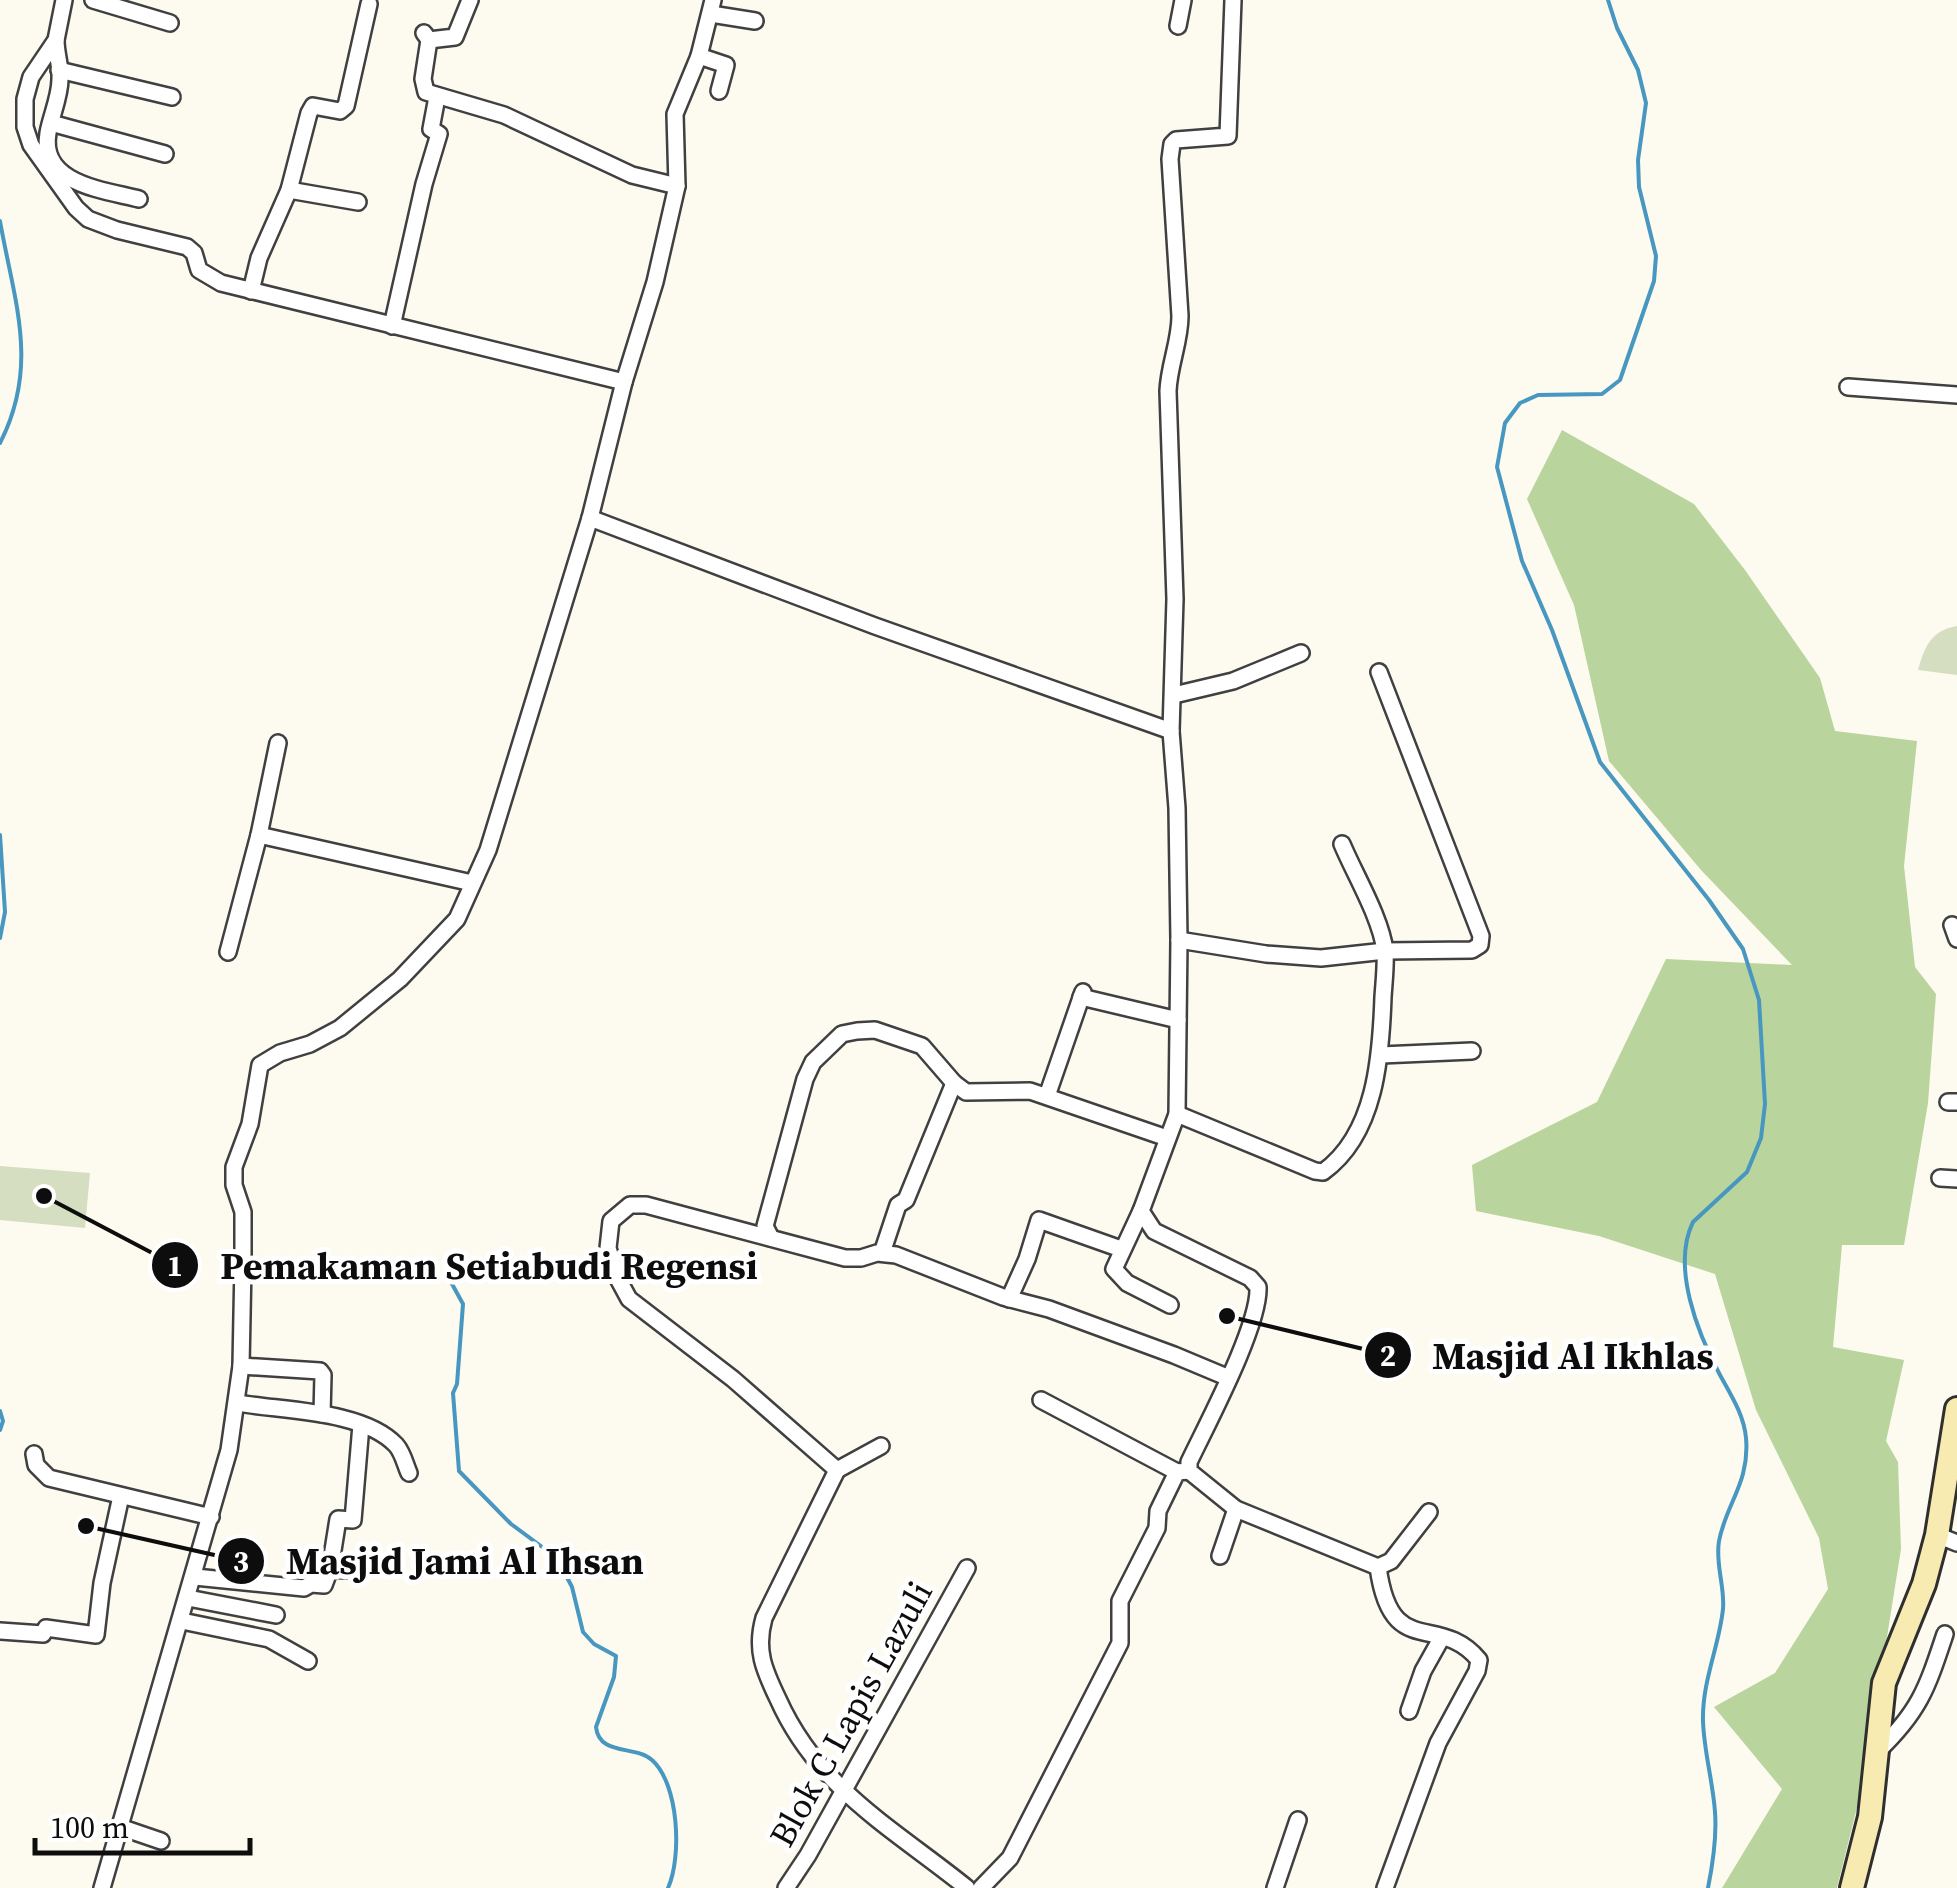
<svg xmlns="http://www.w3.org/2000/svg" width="1957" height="1888" font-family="'Source Serif 4',serif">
<rect width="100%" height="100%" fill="#fdfaef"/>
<!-- forest -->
<path fill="#b9d49d" d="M 1562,430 L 1694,504 L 1745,570 L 1820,678 L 1835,731 L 1917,741 L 1904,866 L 1915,967 L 1936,994 L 1928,1103 L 1904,1245 L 1842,1245 L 1833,1347 L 1904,1360 L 1886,1441 L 1898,1462 L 1901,1549 L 1865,1775 L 1837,1888 L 1722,1888 L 1782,1789 L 1714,1707 L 1775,1673 L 1828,1589 L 1819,1538 L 1756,1410 L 1715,1274 L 1599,1236 L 1476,1211 L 1472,1165 L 1597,1102 L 1666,959 L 1792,965 L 1701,870 L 1609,761 L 1574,605 L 1527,499 Z"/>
<!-- cemetery -->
<g fill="#d6dec2">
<path d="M 1957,626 L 1957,675 L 1918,670 C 1924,648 1931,630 1957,626 Z"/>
<path d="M 0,1166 L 90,1173 L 85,1228 L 0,1220 Z"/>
</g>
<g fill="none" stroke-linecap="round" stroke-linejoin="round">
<!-- stream -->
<g stroke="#4797c0" stroke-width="4">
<path d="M 1608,0 L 1617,28 L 1638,70 L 1646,103 L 1638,160 L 1639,187 L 1656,256 L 1654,281 L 1620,380 L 1602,394 L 1538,395 L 1520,403 L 1505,423 L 1497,467 L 1522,561 L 1552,630 L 1600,762 L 1709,900 L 1743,949 L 1759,1000 L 1765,1104 L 1761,1138 L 1747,1172 L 1693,1222 C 1671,1267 1698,1334 1720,1375 C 1731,1395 1744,1415 1746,1438 C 1750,1482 1726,1504 1719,1541 C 1715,1564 1725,1586 1723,1609 C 1719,1647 1702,1681 1703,1721 C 1704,1752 1713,1782 1715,1812 C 1717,1838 1713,1863 1708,1888"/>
<path d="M 0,221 C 14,301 40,365 0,443"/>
<path d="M 0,835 L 5,912 L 0,938"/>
<path d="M 446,1273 L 463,1304 L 457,1384 L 453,1393 L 459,1471 L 511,1524 L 557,1558 L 572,1587 L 583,1632 L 594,1644 L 616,1656 L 614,1677 L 596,1727 C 599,1756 635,1745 652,1760 C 679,1784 682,1857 668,1888"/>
<path d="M 0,1411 L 3,1421 L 0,1430"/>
</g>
<defs>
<g id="minor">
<path d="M 64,0 L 56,40 L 31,77 L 25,99 L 25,127 L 31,145 L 76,208 L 88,219 L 117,230 L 187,247 L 194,253 L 199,270 L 221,283 L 624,382"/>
<path d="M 93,0 L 170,23"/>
<path d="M 1233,0 L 1228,136 L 1176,140 L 1172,144 L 1170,159 L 1180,316 C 1180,342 1169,365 1168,391 L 1175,599 L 1171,731 L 1177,808 L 1179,940 L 1177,1114 L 1141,1211 L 1154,1231 L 1250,1278 L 1258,1287 C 1260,1325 1207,1424 1189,1462 L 1189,1471 L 1236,1509 L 1378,1567 C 1391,1662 1438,1611 1479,1660 L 1477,1671 L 1438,1743 L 1385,1888"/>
<path d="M 711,14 L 755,21"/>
<path d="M 1178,26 L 1183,0"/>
<path d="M 424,33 L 429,40 L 423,79 L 426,92 L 504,115 L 632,175 L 677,186"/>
<path d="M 56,40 C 56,54 61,66 60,79 C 60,97 51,116 48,133 C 39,184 104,190 139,199"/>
<path d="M 429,40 L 455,37 L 470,0"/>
<path d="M 699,56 L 726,65 L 719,91"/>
<path d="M 59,70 L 172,97"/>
<path d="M 51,123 L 165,154"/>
<path d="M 289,190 L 358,202"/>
<path d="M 251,291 L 259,258 L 289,190 L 309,113 L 313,106 L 340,111 L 346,106 L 369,4"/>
<path d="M 392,326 L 424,184 L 439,134 L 431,129 L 437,97"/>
<path d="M 1848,387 L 1957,395"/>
<path d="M 590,518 L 875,626 L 1171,731"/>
<path d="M 1174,695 L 1233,681 L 1301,653"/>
<path d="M 259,835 L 472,883"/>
<path d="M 1952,925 L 1957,939"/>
<path d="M 1179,940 L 1266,954 L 1321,958 L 1385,951 L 1472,950 L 1480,945 L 1481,936 L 1379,672"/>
<path d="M 228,952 L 259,835 L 278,743"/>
<path d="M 1081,997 L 1178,1020"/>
<path d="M 1381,1055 L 1472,1051"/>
<path d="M 1047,1096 L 1083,992"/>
<path d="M 1948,1102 L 1957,1102"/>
<path d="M 1177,1114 L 1315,1171 L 1323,1172 C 1376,1134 1381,1056 1383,997 C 1384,982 1386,965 1385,951 C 1381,918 1355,875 1342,844"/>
<path d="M 1940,1178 L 1957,1179"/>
<path d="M 1141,1211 L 1114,1269 L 1127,1283 L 1170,1305"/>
<path d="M 771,1238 L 765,1226 L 805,1079 L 813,1062 L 842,1034 L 857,1031 L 875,1030 L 922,1046 L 954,1083 L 966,1092 L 1030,1091 L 1167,1138"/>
<path d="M 882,1253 L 898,1205 L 906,1200 L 954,1083"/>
<path d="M 1009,1299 L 1027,1259 L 1039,1220 L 1121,1249"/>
<path d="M 241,1366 L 320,1371 L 323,1375 L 322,1414"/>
<path d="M 1041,1400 L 1177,1472"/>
<path d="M 238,1403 C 283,1411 363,1410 396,1445 C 403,1453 405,1464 409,1473"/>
<path d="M 34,1454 L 36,1465 L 49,1478 L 211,1517"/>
<path d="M 837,1470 L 881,1446"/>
<path d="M 1937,1535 L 1957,1543"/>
<path d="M 1220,1556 L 1236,1509"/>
<path d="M 1378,1567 L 1391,1561 L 1429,1512"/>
<path d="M 330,1569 L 338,1519 L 353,1520 L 361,1425"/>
<path d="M 195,1577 L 304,1588 L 311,1584 L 324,1585 L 330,1569 L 347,1570"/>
<path d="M 188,1598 L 276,1615"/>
<path d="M 182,1621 L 269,1639 L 308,1661"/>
<path d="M 0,1631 L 43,1634 L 46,1628 L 96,1635 L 102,1583 L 121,1496"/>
<path d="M 1409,1711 L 1423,1671 L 1442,1637"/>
<path d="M 1877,1752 C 1920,1711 1927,1688 1945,1634"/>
<path d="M 120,1827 L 161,1841"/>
<path d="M 102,1888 L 229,1450 L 241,1366 L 243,1264 L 243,1212 L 234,1185 L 234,1167 L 250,1124 L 260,1065 L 280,1053 L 310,1044 L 340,1028 L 400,979 L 457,919 L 488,850 L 590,518 L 624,382 L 655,282 L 677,186 L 675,114 L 699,56 L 713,0"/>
<path d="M 786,1888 L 808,1855 L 967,1568"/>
<path d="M 967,1888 C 894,1829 818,1789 778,1699 C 764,1670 755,1650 764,1618 L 837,1470 L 733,1379 L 629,1299 L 616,1275 L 608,1248 L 611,1221 L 630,1205 L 646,1205 L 845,1258 L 861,1258 L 877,1253 L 896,1255 L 1003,1297 L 1049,1309 L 1174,1355 L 1229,1378"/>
<path d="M 981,1888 L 1010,1858 L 1120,1643 L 1120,1601 L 1157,1528 L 1158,1511 L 1177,1472 L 1189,1471"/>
<path d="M 1275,1888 L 1298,1820"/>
</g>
<path id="secondary" d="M 1852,1888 L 1870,1817 L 1884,1683 L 1924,1584 L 1937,1535 L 1957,1409"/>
</defs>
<!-- minor casing -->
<use href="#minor" stroke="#404040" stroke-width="20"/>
<!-- secondary casing -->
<use href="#secondary" stroke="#2f2f2f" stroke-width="28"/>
<!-- minor -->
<use href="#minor" stroke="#fff" stroke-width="15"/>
<!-- secondary -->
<use href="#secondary" stroke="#f7ebb1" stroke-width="22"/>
</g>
<g text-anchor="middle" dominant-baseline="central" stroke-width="10" stroke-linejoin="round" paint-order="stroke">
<!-- street labels -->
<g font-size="35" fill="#0d0d0d" stroke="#fff">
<text transform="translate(851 1714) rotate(-61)">Blok C Lapis Lazuli</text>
</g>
</g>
<!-- callouts -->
<path fill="none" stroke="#0d0d0d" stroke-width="4" d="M44 1196L175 1265M1227 1316L1388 1355M86 1526L241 1561"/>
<g fill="#0d0d0d" stroke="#fff" stroke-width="4">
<circle cx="44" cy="1196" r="10"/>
<circle cx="1227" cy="1316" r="10"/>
<circle cx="86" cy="1526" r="10"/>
<circle cx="175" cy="1265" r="25"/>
<circle cx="1388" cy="1355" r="25"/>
<circle cx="241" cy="1561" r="25"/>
</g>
<g font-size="30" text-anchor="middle" font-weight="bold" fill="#fff">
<text x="175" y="1276">1</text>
<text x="1388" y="1366">2</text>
<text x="241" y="1572">3</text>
</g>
<g font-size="38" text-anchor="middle" font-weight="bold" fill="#0d0d0d" stroke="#fff" stroke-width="10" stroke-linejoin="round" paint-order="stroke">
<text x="489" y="1279">Pemakaman Setiabudi Regensi</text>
<text x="1573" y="1369">Masjid Al Ikhlas</text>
<text x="465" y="1574">Masjid Jami Al Ihsan</text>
</g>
<!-- scale -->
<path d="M35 1838v15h215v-15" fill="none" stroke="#0d0d0d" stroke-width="5"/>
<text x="50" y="1838" font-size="30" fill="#0d0d0d" stroke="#ffffff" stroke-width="8" paint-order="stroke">100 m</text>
</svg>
